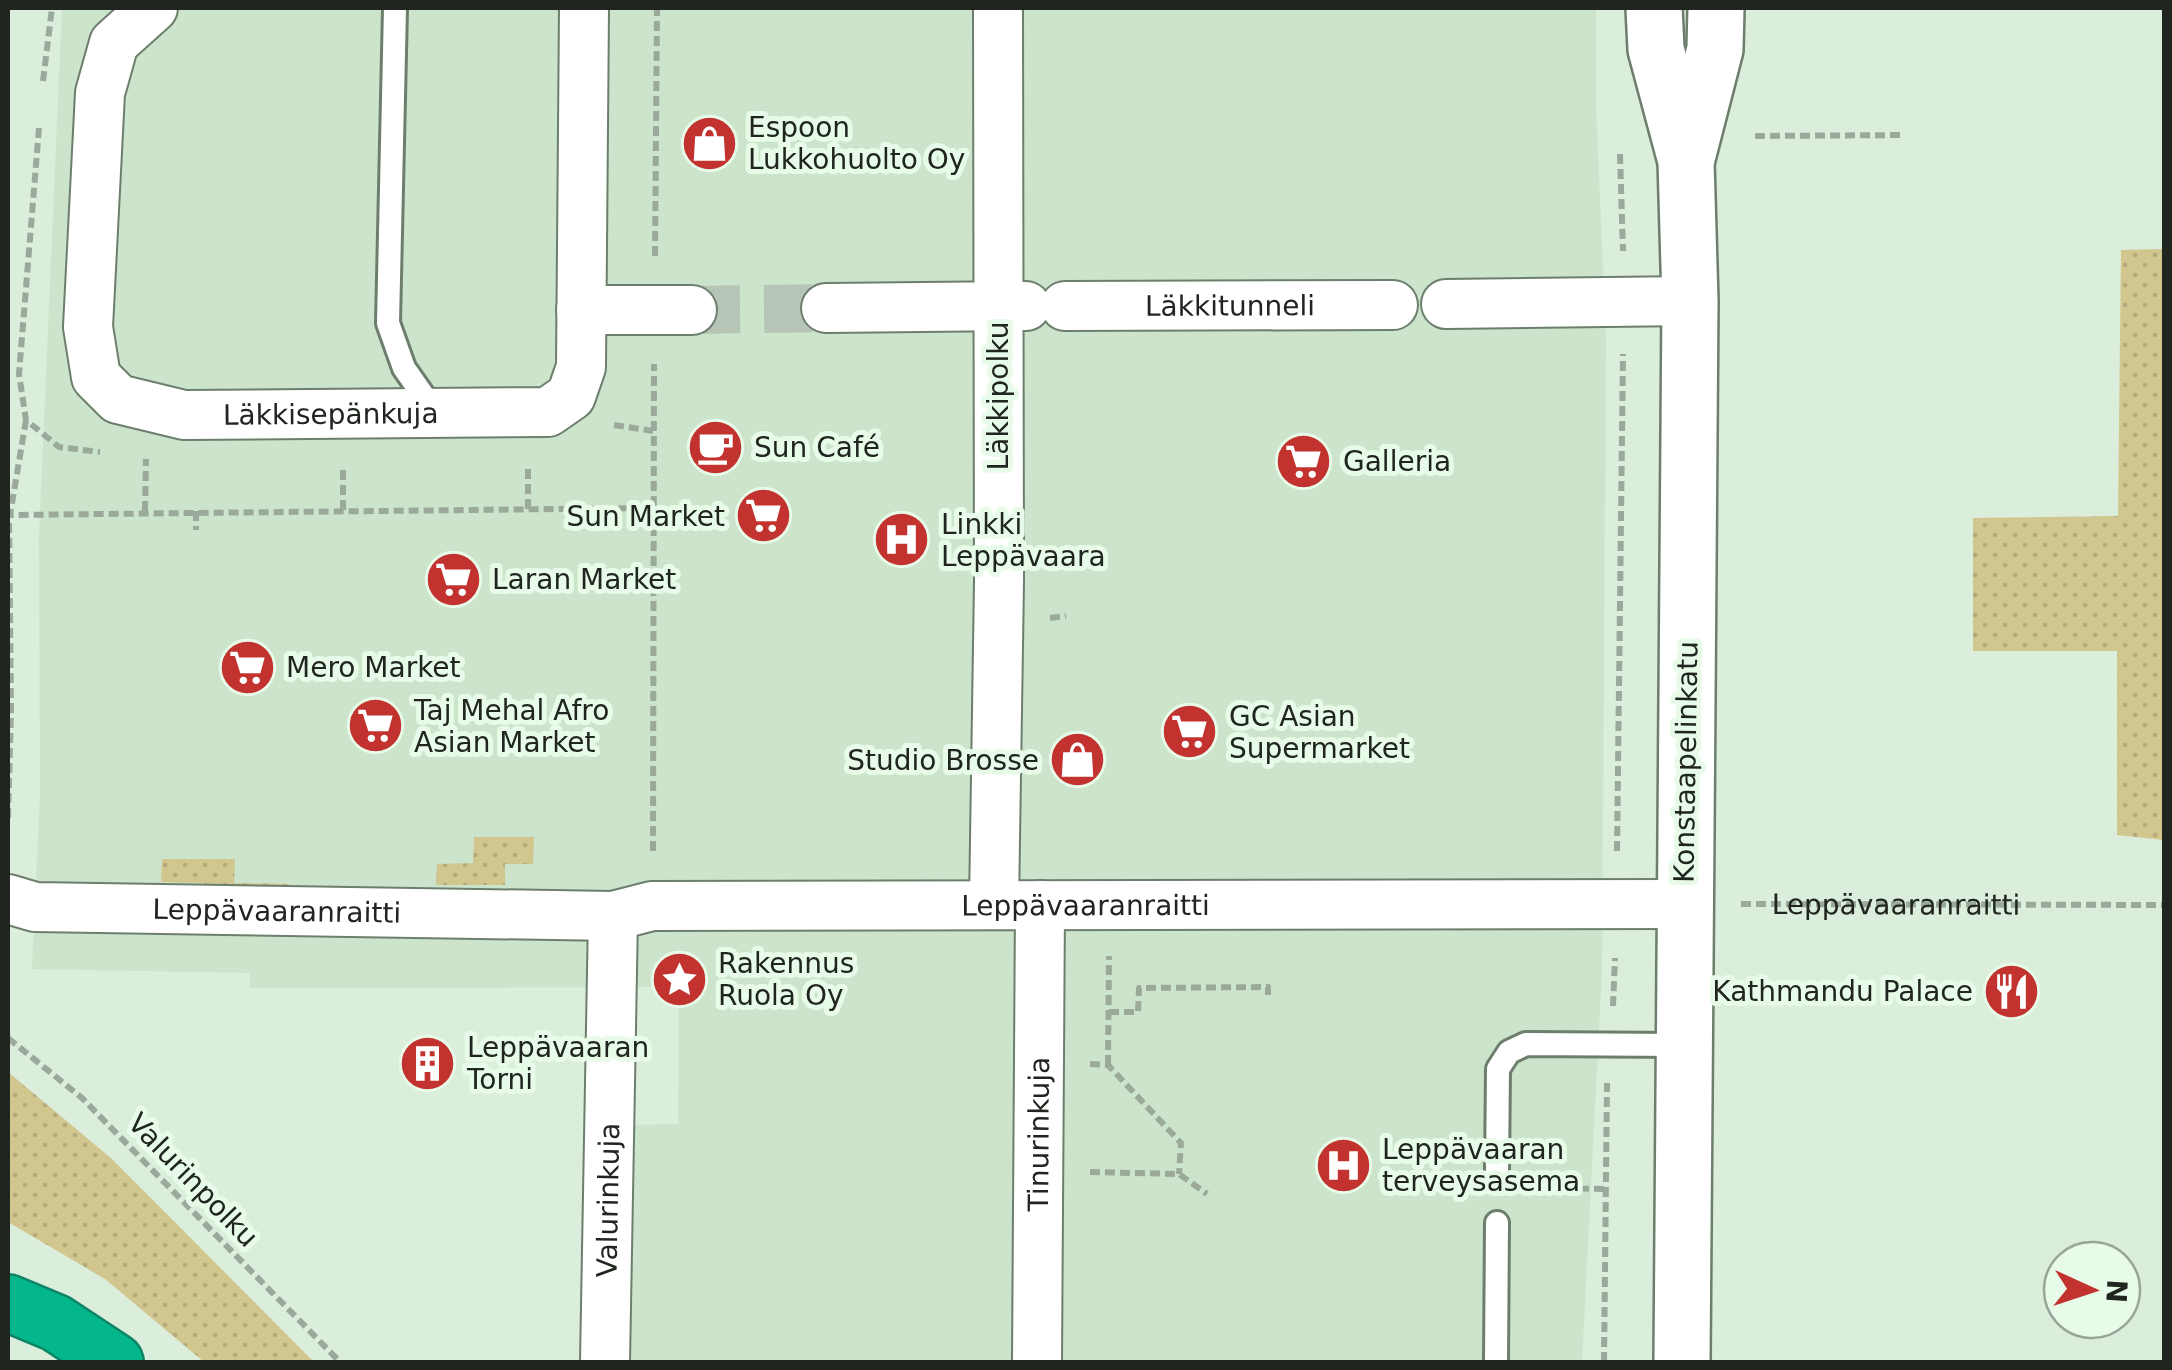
<svg xmlns="http://www.w3.org/2000/svg" width="2172" height="1370" font-family="'DejaVu Sans',sans-serif">
<defs>
<pattern id="green-dots" width="8" height="8" patternUnits="userSpaceOnUse" patternTransform="scale(2.5)"><rect width="8" height="8" fill="#d2c68f"/><path d="M2 2h.1M6 6h.1" fill="none" stroke="#b4aa7b" stroke-width="1.8" stroke-linecap="round"/></pattern>
</defs>
<rect width="100%" height="100%" fill="#dbeddb"/>
<!-- built -->
<path fill="#cce4cb" d="M 62,8 L 1596,8 L 1596,106 L 1606,337 L 1602,970 L 1582,1362 L 624,1362 L 633,1125 L 678,1124 L 679,987 L 250,988 L 250,973 L 32,969 L 40,792 L 39,537 Z"/>
<!-- green -->
<g fill="url(#green-dots)">
<path d="M 2164,249 L 2164,840 L 2117,835 L 2117,651 L 1973,651 L 1973,518 L 2118,516 L 2121,250 Z"/>
<path d="M 474,837 L 534,837 L 533,864 L 505,864 L 505,885 L 436,885 L 437,864 L 473,863 Z"/>
<path d="M 162,859 L 235,859 L 234,883 L 289,884 L 288,906 L 205,905 L 204,883 L 161,882 Z"/>
<path d="M 8,1072 L 112,1159 L 314,1362 L 204,1362 L 105,1279 L 8,1222 Z"/>
</g>
<g fill="none" stroke-linecap="round" stroke-linejoin="round">
<!-- street-tunnel -->
<path stroke="#b6c5b5" stroke-width="48" stroke-dasharray="48 24" stroke-linecap="butt" d="M 692,310 L 826,308"/>
<defs>
<g id="lane">
<path d="M 395,8 L 388,323 L 404,368 L 434,411"/>
<path d="M 1497,1171 L 1498,1069 L 1509,1052 L 1526,1044 L 1683,1045"/>
<path d="M 1496,1362 L 1497,1223"/>
</g>
<g id="street">
<path id="s2" d="M 153,8 L 114,43 L 100,93 L 88,327 L 96,377 L 118,399 L 184,415 L 548,412 L 571,396 L 581,367 L 584,8"/>
<path d="M 1446,304 L 1690,301"/>
<path id="s3" d="M 1065,306 L 1393,305"/>
<path d="M 826,308 L 1026,306"/>
<path d="M 581,310 L 692,310"/>
<path id="s4" d="M 8,899 L 35,907 L 613,916 L 652,906 L 1685,904"/>
<path d="M 994,905 L 999,581 L 998,8"/>
<path id="s5" d="M 605,1362 L 613,916"/>
<path id="s6" d="M 1037,1362 L 1040,905"/>
</g>
<g id="secondary">
<path d="M 1654,8 L 1656,49 L 1686,161 L 1690,301 L 1682,1362"/>
<path d="M 1687,158 L 1715,49 L 1716,8"/>
</g>
<path id="highway" d="M 8,1303 L 56,1323 L 115,1362"/>
</defs>
<!-- lane casing -->
<use href="#lane" stroke="#6d7e6d" stroke-width="28"/>
<!-- street casing -->
<use href="#street" stroke="#6d7e6d" stroke-width="52"/>
<!-- secondary casing -->
<use href="#secondary" stroke="#6d7e6d" stroke-width="60"/>
<!-- highway casing -->
<use href="#highway" stroke="#0d8465" stroke-width="60"/>
<!-- path -->
<g stroke="#9ba99b" stroke-width="6" stroke-dasharray="10 5" stroke-linecap="butt">
<path d="M 43,81 L 52,8"/>
<path d="M 39,128 L 19,374 L 26,420 L 59,447 L 100,452"/>
<path d="M 1755,136 L 1904,135"/>
<path d="M 1620,154 L 1623,251"/>
<path d="M 655,256 L 657,8"/>
<path d="M 26,420 L 10,515 L 653,508"/>
<path d="M 614,425 L 653,431"/>
<path d="M 528,509 L 528,467"/>
<path d="M 343,510 L 343,468"/>
<path d="M 145,511 L 146,459"/>
<path d="M 196,511 L 196,530"/>
<path d="M 1050,618 L 1066,616"/>
<path d="M 8,818 L 11,711 L 9,515"/>
<path d="M 653,851 L 654,364"/>
<path d="M 1617,851 L 1623,354"/>
<path id="s1" d="M 1741,904 L 2164,905"/>
<path d="M 1613,1006 L 1615,958"/>
<path d="M 1109,1012 L 1138,1012 L 1139,988 L 1268,987 L 1268,997"/>
<path d="M 8,1038 L 82,1098 L 340,1362"/>
<path d="M 1090,1064 L 1108,1065 L 1181,1143 L 1179,1174"/>
<path d="M 1108,1065 L 1109,956"/>
<path d="M 1090,1172 L 1179,1174 L 1207,1194"/>
<path d="M 1534,1188 L 1606,1189"/>
<path d="M 1604,1362 L 1607,1083"/>
</g>
<!-- lane -->
<use href="#lane" stroke="#fff" stroke-width="22"/>
<!-- street -->
<use href="#street" stroke="#fff" stroke-width="48"/>
<!-- secondary -->
<use href="#secondary" stroke="#fff" stroke-width="55"/>
<!-- highway -->
<use href="#highway" stroke="#03b68b" stroke-width="55"/>
</g>
<!-- icons -->
<defs>
<symbol id="shop-disc" viewBox="-11 -11 22 22"><circle r="9.5" fill="#c2332f" stroke="#e8fbe8"/><path d="M-5-2.5h2.3a2.7 3.5 0 0 1 5.4 0H5L5.5 6h-11ZM-1.5-2.5h3a1.5 2.3 0 0 0-3 0Z" fill="#fff"/></symbol>
<symbol id="cafe-disc" viewBox="-11 -11 22 22"><circle r="9.5" fill="#c2332f" stroke="#e8fbe8"/><path d="M-5.5-4.5H6V0H3Q3 3.5 0 3.5H-2.5Q-5.5 3.5-5.5 0ZM3-3.2v2h1.7v-2ZM-6 4.5H4V6H-6Z" fill="#fff"/></symbol>
<symbol id="supermarket-disc" viewBox="-11 -11 22 22"><circle r="9.5" fill="#c2332f" stroke="#e8fbe8"/><path d="M-6-5.5h2.5l.6 2H6L4.5 2H-2.5L-4.4-4H-6ZM-1.5 3.2a1.3 1.3 0 1 0 .1 0ZM3 3.2a1.3 1.3 0 1 0 .1 0Z" fill="#fff"/></symbol>
<symbol id="hospital-disc" viewBox="-11 -11 22 22"><circle r="9.5" fill="#c2332f" stroke="#e8fbe8"/><path d="M-5-5h3v3.5h4V-5h3V5h-3V1.5h-4V5h-3Z" fill="#fff"/></symbol>
<symbol id="sight-disc" viewBox="-11 -11 22 22"><circle r="9.5" fill="#c2332f" stroke="#e8fbe8"/><path d="M0-6L1.8-2.2L6-1.7L2.9 1.2L3.7 5.4L0 3.3L-3.7 5.4L-2.9 1.2L-6-1.7L-1.8-2.2Z" fill="#fff"/></symbol>
<symbol id="restaurant-disc" viewBox="-11 -11 22 22"><circle r="9.5" fill="#c2332f" stroke="#e8fbe8"/><path d="M-5-6h1v4h1v-4h1v4h1v-4h1v5L-1.5 .5V6h-2V.5L-5-1ZM5-6V6H3V1.5H1.5Q1.5-4 5-6Z" fill="#fff"/></symbol>
<symbol id="building-disc" viewBox="-11 -11 22 22"><circle r="9.5" fill="#c2332f" stroke="#e8fbe8"/><path d="M-4-6H4V6H1V3H-1V6H-4ZM-2.5-4.3h1.7v1.8h-1.7ZM.8-4.3h1.7v1.8H.8ZM-2.5-1h1.7V.8h-1.7ZM.8-1h1.7V.8H.8Z" fill="#fff"/></symbol>
</defs>
<g fill-rule="evenodd">
<use href="#shop-disc" x="678" y="112" width="63" height="63"/>
<use href="#cafe-disc" x="684" y="416" width="63" height="63"/>
<use href="#supermarket-disc" x="1272" y="430" width="63" height="63"/>
<use href="#supermarket-disc" x="732" y="484" width="63" height="63"/>
<use href="#hospital-disc" x="870" y="508" width="63" height="63"/>
<use href="#supermarket-disc" x="422" y="548" width="63" height="63"/>
<use href="#supermarket-disc" x="216" y="636" width="63" height="63"/>
<use href="#supermarket-disc" x="344" y="694" width="63" height="63"/>
<use href="#supermarket-disc" x="1158" y="700" width="63" height="63"/>
<use href="#shop-disc" x="1046" y="728" width="63" height="63"/>
<use href="#sight-disc" x="648" y="948" width="63" height="63"/>
<use href="#restaurant-disc" x="1980" y="960" width="63" height="63"/>
<use href="#building-disc" x="396" y="1032" width="63" height="63"/>
<use href="#hospital-disc" x="1312" y="1134" width="63" height="63"/>
</g>
<g text-anchor="middle" dominant-baseline="central" stroke-width="10" stroke-linejoin="round" paint-order="stroke">
<!-- poi labels -->
<g font-size="28" fill="#20261f" stroke="#e8fbe8" text-anchor="start">
<text x="748" y="127">Espoon<tspan x="748" dy="32">Lukkohuolto Oy</tspan></text>
<text x="754" y="447">Sun Café</text>
<text x="1343" y="461">Galleria</text>
<text x="725" y="516" text-anchor="end">Sun Market</text>
<text x="941" y="524">Linkki<tspan x="941" dy="32">Leppävaara</tspan></text>
<text x="492" y="579">Laran Market</text>
<text x="286" y="667">Mero Market</text>
<text x="414" y="710">Taj Mehal Afro<tspan x="414" dy="32">Asian Market</tspan></text>
<text x="1229" y="716">GC Asian<tspan x="1229" dy="32">Supermarket</tspan></text>
<text x="1039" y="760" text-anchor="end">Studio Brosse</text>
<text x="718" y="963">Rakennus<tspan x="718" dy="32">Ruola Oy</tspan></text>
<text x="1973" y="991" text-anchor="end">Kathmandu Palace</text>
<text x="467" y="1047">Leppävaaran<tspan x="467" dy="32">Torni</tspan></text>
<text x="1382" y="1149">Leppävaaran<tspan x="1382" dy="32">terveysasema</tspan></text>
</g>
<!-- street labels -->
<g font-size="28" fill="#20261f" stroke="#e8fbe8">
<text stroke="none"><textPath href="#s3" startOffset="165">Läkkitunneli</textPath></text>
<text transform="translate(998 396) rotate(-90)">Läkkipolku</text>
<text stroke="none"><textPath href="#s2" startOffset="635">Läkkisepänkuja</textPath></text>
<text transform="translate(1686 762) rotate(-89)">Konstaapelinkatu</text>
<text stroke="none"><textPath href="#s1" startOffset="155">Leppävaaranraitti</textPath></text>
<text stroke="none"><textPath href="#s4" startOffset="1080">Leppävaaranraitti</textPath></text>
<text stroke="none"><textPath href="#s4" startOffset="270">Leppävaaranraitti</textPath></text>
<text stroke="none"><textPath href="#s6" startOffset="228">Tinurinkuja</textPath></text>
<text transform="translate(193 1180) rotate(46)">Valurinpolku</text>
<text stroke="none"><textPath href="#s5" startOffset="162">Valurinkuja</textPath></text>
</g>
</g>
<!-- border -->
<rect width="2172" height="1370" fill="none" stroke="#20261f" stroke-width="20"/>
<!-- north arrow -->
<g transform="translate(2092 1290) rotate(93)"><circle r="48" fill="#e8fbe8" stroke="#98a698" stroke-width="2.5"/>
<path d="M0-8L18 38L0 25L-18 38Z" fill="#c2332f"/>
<text y="-15" font-size="28" font-weight="bold" text-anchor="middle" fill="#20261f">N</text>
</g>
</svg>
